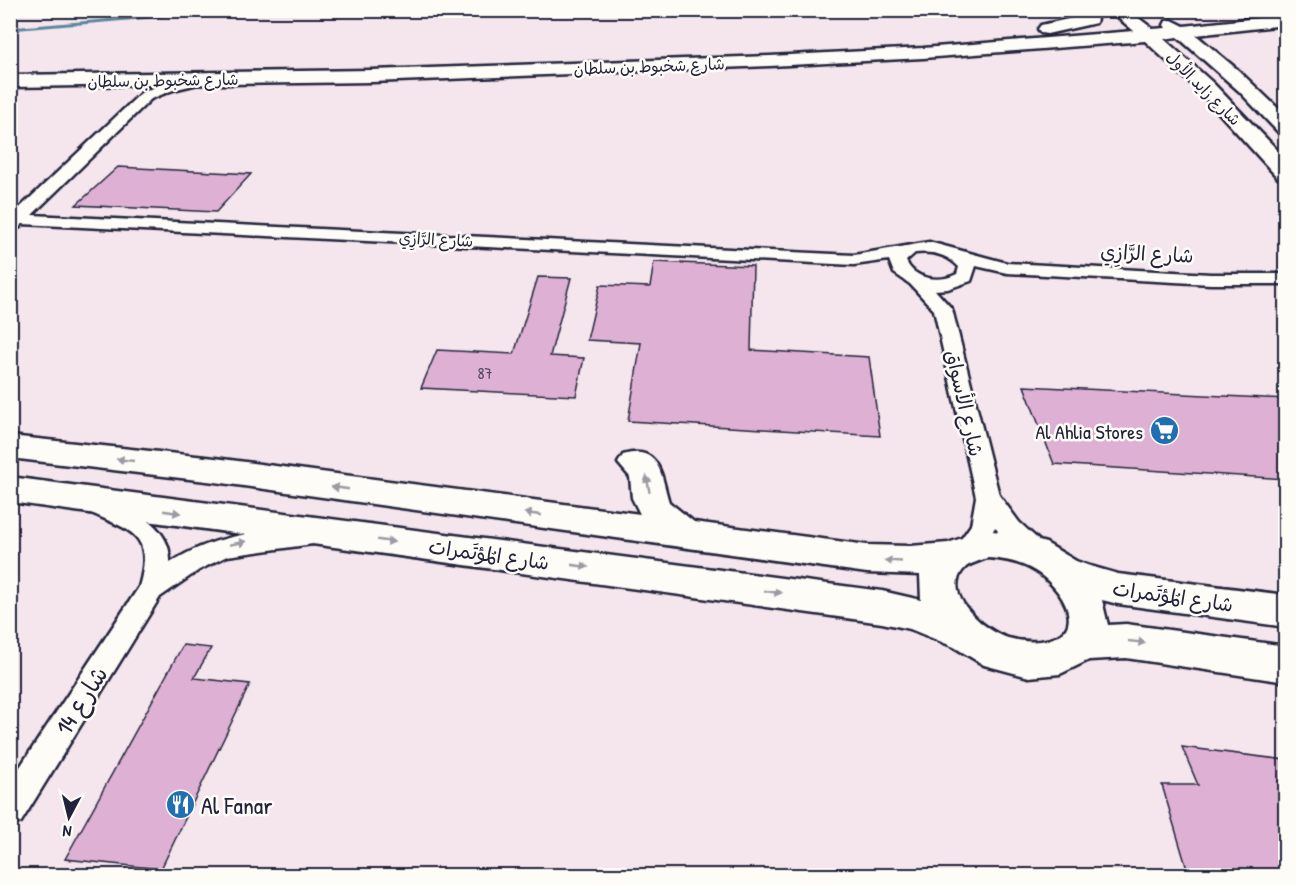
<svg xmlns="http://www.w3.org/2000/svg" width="1296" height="886" font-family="'Patrick Hand','Playpen Sans Arabic',sans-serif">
<rect width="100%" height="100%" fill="#f4e6ec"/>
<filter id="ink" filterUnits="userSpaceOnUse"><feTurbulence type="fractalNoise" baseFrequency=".0167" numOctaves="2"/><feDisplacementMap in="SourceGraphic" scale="12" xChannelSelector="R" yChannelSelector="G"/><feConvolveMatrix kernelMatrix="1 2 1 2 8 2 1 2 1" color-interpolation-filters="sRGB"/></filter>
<g filter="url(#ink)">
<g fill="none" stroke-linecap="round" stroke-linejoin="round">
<!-- stream -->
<path stroke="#5c85a0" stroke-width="3" d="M 10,29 L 163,16 L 271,10"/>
</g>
<!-- building -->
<g fill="#deb1d4" stroke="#22223b" stroke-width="1.5">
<path d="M 118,167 L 251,174 L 216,212 L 76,205 Z"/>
<path d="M 654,262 L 753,266 L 751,350 L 869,357 L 880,436 L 628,421 L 641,343 L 587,340 L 600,285 L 650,287 Z"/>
<path d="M 538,277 L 571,278 L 550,356 L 584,358 L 576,396 L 421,388 L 437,350 L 514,354 Z"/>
<path d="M 1024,386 L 1286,399 L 1286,479 L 1054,464 Z"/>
<path d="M 183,645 L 211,648 L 194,678 L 250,684 L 161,869 L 65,859 Z"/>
<path d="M 1182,747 L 1286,760 L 1286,876 L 1189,876 L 1162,785 L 1198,785 Z"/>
</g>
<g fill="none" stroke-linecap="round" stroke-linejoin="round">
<defs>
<g id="street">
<path d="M 197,76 L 202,77 L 203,80 L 202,83 L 173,90 L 151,99 L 32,215 L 854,255 L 929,242 L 1007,263 L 1211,274 L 1286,274 L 1286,284 L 1211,284 L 1007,273 L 976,266 L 971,281 L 948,289 L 935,290 L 952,309 L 999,495 L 1019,522 L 1046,547 L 1050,554 L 1046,561 C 1026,567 1006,543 995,527 C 987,542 978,561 959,555 L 955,548 L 971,525 L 976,497 L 934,310 L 910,284 L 894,273 L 889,260 L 854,265 L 22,224 L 19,228 L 10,228 L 10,217 L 141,93 L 163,84 ZM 915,253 C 932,251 947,254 959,267 L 957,274 C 940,283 914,280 906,261 Z"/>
<path d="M 94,495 C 126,505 172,523 170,563 C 211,536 256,531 304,528 L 313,530 L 316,537 L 313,544 L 227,556 L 199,570 L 160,597 L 21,822 L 10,826 L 10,782 L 139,587 C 155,531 129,531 85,510 L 82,504 L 85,498 Z"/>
</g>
<path id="secondary" d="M 10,436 L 215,458 L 640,514 L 632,498 L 630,477 L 618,463 L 623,455 C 661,444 661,477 669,502 L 694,522 L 867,545 L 910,546 L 948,543 L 984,530 L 1009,533 L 1046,543 L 1076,561 L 1090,566 L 1118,574 L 1286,595 L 1286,627 L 1118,604 L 1102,600 L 1108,625 L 1126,624 L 1286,646 L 1286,682 L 1126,658 L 1089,660 L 1060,674 L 1029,677 L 984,665 L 954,647 L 910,629 L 882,623 L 10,502 L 10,477 L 882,591 L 921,600 L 920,575 L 867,573 L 215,482 L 10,458 ZM 987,558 C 1004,559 1020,562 1035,571 C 1063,588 1092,635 1040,641 C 1029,642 1019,641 1008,638 C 985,631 938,593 966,567 C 971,563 980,561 987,558 Z"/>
<g id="primary">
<path d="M 1083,10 L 1099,10 L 1096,23 L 1047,34 L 1041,33 L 1038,29 L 1041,25 L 1082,16 Z"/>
<path d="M 1109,10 L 1128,10 L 1153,29 L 1166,28 L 1164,25 L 1166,21 L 1172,20 L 1184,26 L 1286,15 L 1286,25 L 1196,35 L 1238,70 L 1286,116 L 1286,135 L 1279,133 L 1239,91 L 1181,40 L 1177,37 L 1164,39 L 1213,83 L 1286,159 L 1286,180 L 1278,178 L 1199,91 L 1145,41 L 923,58 L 770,66 L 372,82 L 10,87 L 10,75 L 372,70 L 770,56 L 923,48 L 1134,31 Z"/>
</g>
</defs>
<!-- street casing -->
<use href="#street" stroke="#22223b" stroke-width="5"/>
<!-- secondary casing -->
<use href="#secondary" stroke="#22223b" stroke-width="5"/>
<!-- primary casing -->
<use href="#primary" stroke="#22223b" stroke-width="5"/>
<!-- street -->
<use href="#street" fill="#fdfcf7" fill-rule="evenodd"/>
<!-- secondary -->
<use href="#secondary" fill="#fdfcf7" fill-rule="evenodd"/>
<!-- primary -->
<use href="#primary" fill="#fdfcf7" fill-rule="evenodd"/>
</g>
<!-- one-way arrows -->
<defs><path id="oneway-solid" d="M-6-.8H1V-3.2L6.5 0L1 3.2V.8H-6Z" transform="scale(1.5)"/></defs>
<g fill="#9a9aa2">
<use href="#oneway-solid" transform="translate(125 460) rotate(-174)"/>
<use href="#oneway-solid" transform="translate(648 484) rotate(-100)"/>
<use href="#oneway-solid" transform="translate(340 488) rotate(-172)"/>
<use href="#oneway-solid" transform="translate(172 512) rotate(8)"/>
<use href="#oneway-solid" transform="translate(533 514) rotate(-172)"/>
<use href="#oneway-solid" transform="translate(386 541) rotate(8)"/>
<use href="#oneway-solid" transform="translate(238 543) rotate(-11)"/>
<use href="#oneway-solid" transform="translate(893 561) rotate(-177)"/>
<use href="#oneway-solid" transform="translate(580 566) rotate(8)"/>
<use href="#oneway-solid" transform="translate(773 592) rotate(8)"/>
<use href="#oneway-solid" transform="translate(1137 642) rotate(6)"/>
</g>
</g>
<!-- icons -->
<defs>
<symbol id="supermarket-disc" viewBox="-11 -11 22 22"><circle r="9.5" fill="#1f6fb2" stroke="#fdfcf7"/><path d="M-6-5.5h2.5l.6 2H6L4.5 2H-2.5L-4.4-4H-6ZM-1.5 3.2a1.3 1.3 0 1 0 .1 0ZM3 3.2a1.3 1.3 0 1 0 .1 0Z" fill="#fff"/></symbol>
<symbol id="restaurant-disc" viewBox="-11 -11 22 22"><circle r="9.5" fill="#1f6fb2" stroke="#fdfcf7"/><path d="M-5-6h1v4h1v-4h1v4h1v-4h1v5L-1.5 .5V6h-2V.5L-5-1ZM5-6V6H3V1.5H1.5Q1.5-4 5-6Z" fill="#fff"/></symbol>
</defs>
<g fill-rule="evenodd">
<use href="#supermarket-disc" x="1148" y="414" width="33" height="33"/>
<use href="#restaurant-disc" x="164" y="788" width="33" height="33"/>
</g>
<g text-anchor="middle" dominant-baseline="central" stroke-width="5" stroke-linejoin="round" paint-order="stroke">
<!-- far-street labels -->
<g font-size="16" fill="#22223b" stroke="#fdfcf7">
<text transform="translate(649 66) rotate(-2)">شارع شخبوط بن سلطان</text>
<text transform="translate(163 80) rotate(-1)">شارع شخبوط بن سلطان</text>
<text transform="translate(1204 88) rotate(45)">شارع زايد الأول</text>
<text transform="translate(436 239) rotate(3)">شارع الرَّازِي</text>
</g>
<!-- number labels -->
<g font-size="16" fill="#514661">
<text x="485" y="373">87</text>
</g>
<!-- street labels -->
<g font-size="20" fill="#22223b" stroke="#fdfcf7">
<text transform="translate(1147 253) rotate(3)">شارع الرَّازِي</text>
<text transform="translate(965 403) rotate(77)">شارع الأسواق</text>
<text transform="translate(489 554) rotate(8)">شارع المُؤتَمرات</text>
<text transform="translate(1173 596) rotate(8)">شارع المُؤتَمرات</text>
</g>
<!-- poi labels -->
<g font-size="20" fill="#22223b" stroke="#fdfcf7" text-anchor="end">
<text x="1143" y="431">Al Ahlia Stores</text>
</g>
<!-- near-street labels -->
<g font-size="24" fill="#22223b" stroke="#fdfcf7">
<text transform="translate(81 700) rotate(-58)">شارع 14</text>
</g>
<!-- near-poi labels -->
<g font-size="24" fill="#22223b" stroke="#fdfcf7" text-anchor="start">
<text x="201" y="805">Al Fanar</text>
</g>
</g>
<!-- margin -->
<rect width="1296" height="886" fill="none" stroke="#fdfcf7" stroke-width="36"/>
<rect x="18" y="18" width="1260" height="850" fill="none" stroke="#22223b" stroke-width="2" filter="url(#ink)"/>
<!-- north arrow -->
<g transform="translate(69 817) rotate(187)" stroke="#fdfcf7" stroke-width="4.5" paint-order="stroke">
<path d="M0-4.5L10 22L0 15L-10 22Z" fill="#22223b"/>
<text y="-9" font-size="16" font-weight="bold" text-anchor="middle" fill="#22223b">N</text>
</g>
</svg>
